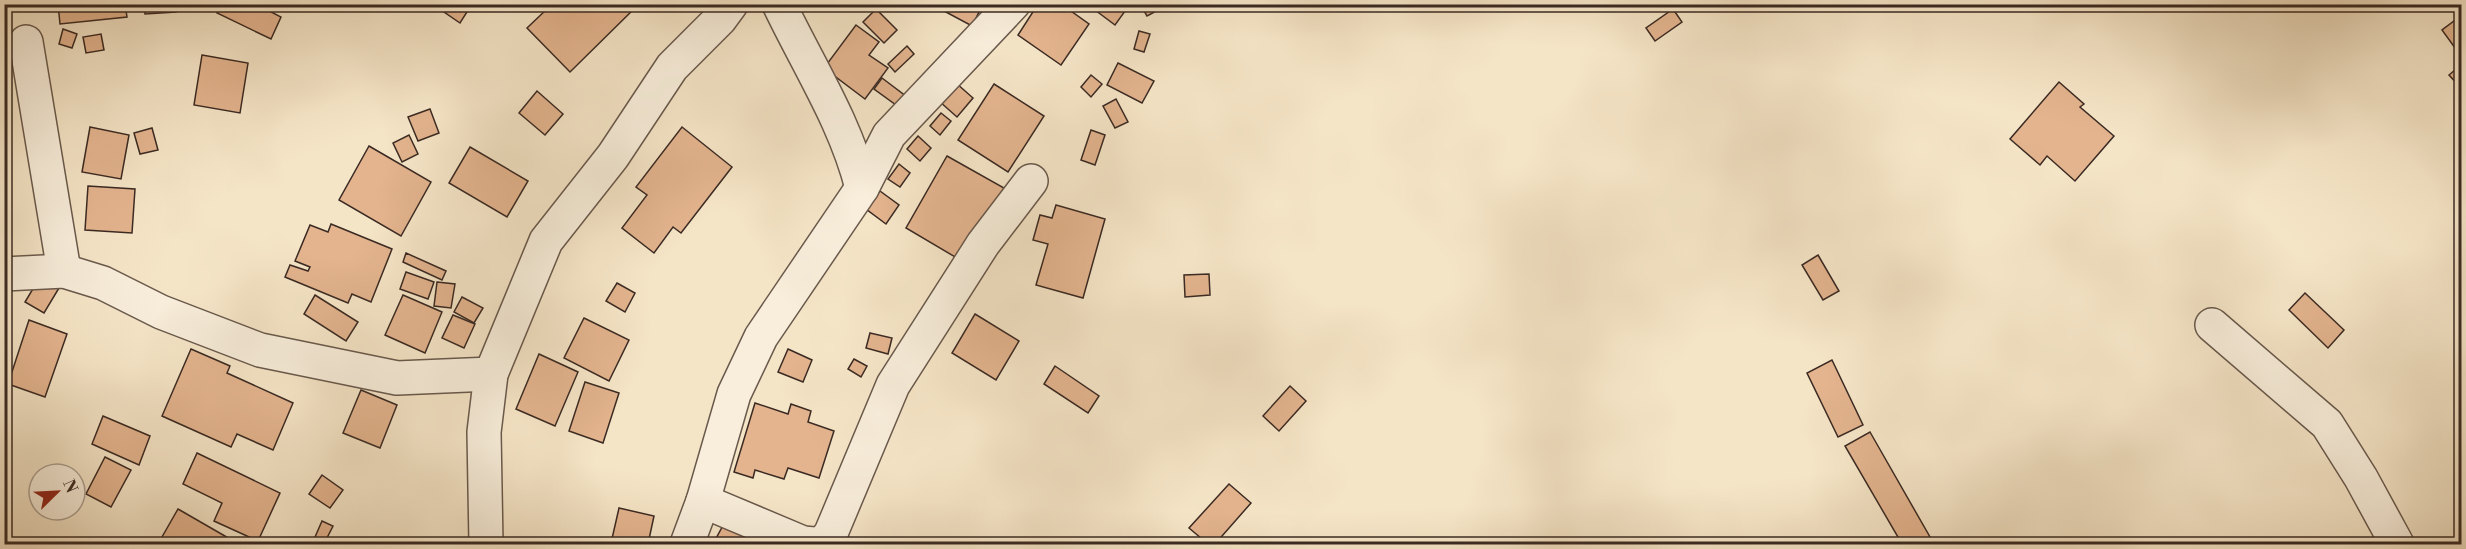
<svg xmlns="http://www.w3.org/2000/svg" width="2466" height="549" font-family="'Libre Bodoni',serif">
<rect width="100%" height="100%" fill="#f5e5c7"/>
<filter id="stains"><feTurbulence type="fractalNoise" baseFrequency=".00333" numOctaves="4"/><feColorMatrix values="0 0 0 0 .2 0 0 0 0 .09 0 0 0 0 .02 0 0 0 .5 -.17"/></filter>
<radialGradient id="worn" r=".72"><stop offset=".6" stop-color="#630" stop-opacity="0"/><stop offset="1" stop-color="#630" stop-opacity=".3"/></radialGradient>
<!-- building -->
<g fill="#e3b48e" stroke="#3a2a23" stroke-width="1.5">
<path d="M 58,4 L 125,4 L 127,17 L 60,24 Z"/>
<path d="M 144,4 L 176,4 L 176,12 L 145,14 Z"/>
<path d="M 222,4 L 256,4 L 281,17 L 271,39 L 217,13 Z"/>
<path d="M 449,4 L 472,4 L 460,23 L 444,12 Z"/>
<path d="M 543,4 L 639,4 L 570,72 L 527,28 L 547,9 Z"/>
<path d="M 931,4 L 983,4 L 972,26 Z"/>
<path d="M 1038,4 L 1061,4 L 1089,24 L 1061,65 L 1018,35 Z"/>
<path d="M 1087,4 L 1124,4 L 1128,7 L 1115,25 Z"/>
<path d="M 1140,4 L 1162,4 L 1164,7 L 1147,16 Z"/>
<path d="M 876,9 L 897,30 L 884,43 L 863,22 Z"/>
<path d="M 1673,9 L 1682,22 L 1655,41 L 1646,28 Z"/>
<path d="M 2462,15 L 2462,50 L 2458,52 L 2442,30 Z"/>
<path d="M 856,25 L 879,42 L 869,55 L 888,68 L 865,99 L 824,68 Z"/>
<path d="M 63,29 L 77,34 L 72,48 L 59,44 Z"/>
<path d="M 1139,31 L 1150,34 L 1144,52 L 1134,49 Z"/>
<path d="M 101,34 L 104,50 L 86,53 L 83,37 Z"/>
<path d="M 907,46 L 914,54 L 895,72 L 888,64 Z"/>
<path d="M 202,55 L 248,63 L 240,113 L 194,105 Z"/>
<path d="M 1118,63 L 1154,81 L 1142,103 L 1107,85 Z"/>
<path d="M 2462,64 L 2462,89 L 2449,75 Z"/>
<path d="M 1091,75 L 1102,84 L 1091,97 L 1081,87 Z"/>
<path d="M 882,78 L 911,100 L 903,110 L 874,89 Z"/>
<path d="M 2059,82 L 2084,104 L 2080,107 L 2114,136 L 2075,181 L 2047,156 L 2040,165 L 2010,139 Z"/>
<path d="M 956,83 L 973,98 L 957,117 L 939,101 Z"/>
<path d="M 994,84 L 1044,116 L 1008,172 L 958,140 Z"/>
<path d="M 537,91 L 563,114 L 545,135 L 519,113 Z"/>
<path d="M 1116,99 L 1128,122 L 1115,128 L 1103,106 Z"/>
<path d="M 430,109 L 439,133 L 418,141 L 408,117 Z"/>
<path d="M 941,113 L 951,121 L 940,135 L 930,126 Z"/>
<path d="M 90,127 L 129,135 L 121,179 L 82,172 Z"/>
<path d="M 682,127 L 732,167 L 681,233 L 673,227 L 654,253 L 622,228 L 647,195 L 636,187 Z"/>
<path d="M 152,128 L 158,150 L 140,154 L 134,133 Z"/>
<path d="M 1091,130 L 1105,135 L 1095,165 L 1081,160 Z"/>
<path d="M 409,135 L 418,154 L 402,162 L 393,143 Z"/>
<path d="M 918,136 L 931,148 L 920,161 L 907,149 Z"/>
<path d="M 369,146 L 431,182 L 401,236 L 339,200 Z"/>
<path d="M 470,147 L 528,181 L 507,217 L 449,183 Z"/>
<path d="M 947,156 L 1004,188 L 962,261 L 906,228 Z"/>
<path d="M 899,164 L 910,173 L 900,187 L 888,179 Z"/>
<path d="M 88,186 L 135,189 L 132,233 L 85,230 Z"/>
<path d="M 880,191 L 899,205 L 886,224 L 866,209 Z"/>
<path d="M 1056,205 L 1105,219 L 1083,298 L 1036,285 L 1048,244 L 1033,240 L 1040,215 L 1052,218 Z"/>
<path d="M 331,224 L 392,249 L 371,302 L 352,294 L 348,303 L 285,277 L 290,265 L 308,271 L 310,267 L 295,261 L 310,225 L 328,232 Z"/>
<path d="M 406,253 L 446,271 L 442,280 L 403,262 Z"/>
<path d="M 1818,255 L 1839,291 L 1823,300 L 1802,265 Z"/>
<path d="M 406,272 L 434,282 L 428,299 L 400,289 Z"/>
<path d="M 1209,274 L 1210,295 L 1185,297 L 1184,275 Z"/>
<path d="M 40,277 L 59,288 L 44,313 L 25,302 Z"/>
<path d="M 437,282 L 455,284 L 451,308 L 434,306 Z"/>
<path d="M 617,283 L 635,293 L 625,312 L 606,301 Z"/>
<path d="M 2305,293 L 2344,330 L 2328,348 L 2289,310 Z"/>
<path d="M 315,295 L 358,322 L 346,341 L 304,314 Z"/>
<path d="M 403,295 L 442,312 L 425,353 L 385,335 Z"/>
<path d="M 462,297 L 483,308 L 474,323 L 454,312 Z"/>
<path d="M 975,314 L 1019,341 L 996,380 L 952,353 Z"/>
<path d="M 453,315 L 475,324 L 464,348 L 442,338 Z"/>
<path d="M 584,318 L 629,340 L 609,381 L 564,358 Z"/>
<path d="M 29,320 L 67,334 L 45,397 L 8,384 Z"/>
<path d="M 870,333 L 892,338 L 888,354 L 866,348 Z"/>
<path d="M 191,349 L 230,366 L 227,373 L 293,403 L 273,450 L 237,434 L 231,447 L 162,416 Z"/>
<path d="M 788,349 L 812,360 L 803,382 L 778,372 Z"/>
<path d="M 539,354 L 578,372 L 555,426 L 516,409 Z"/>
<path d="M 854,359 L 867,366 L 861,377 L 848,369 Z"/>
<path d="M 1832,360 L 1863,425 L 1838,437 L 1807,373 Z"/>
<path d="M 1055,366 L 1099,396 L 1088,413 L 1044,384 Z"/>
<path d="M 585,382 L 619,393 L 603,443 L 569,431 Z"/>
<path d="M 1290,386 L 1306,401 L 1279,431 L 1263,416 Z"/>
<path d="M 361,390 L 397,405 L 380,448 L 343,433 Z"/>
<path d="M 755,403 L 788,414 L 791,404 L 811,411 L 808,422 L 834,431 L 819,478 L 788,468 L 784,479 L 755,470 L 753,478 L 734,472 Z"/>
<path d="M 103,416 L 150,436 L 139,465 L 92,444 Z"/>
<path d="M 1870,432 L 1930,537 L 1917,544 L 1902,544 L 1845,446 Z"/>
<path d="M 197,453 L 280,493 L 258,541 L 214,521 L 222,503 L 183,484 Z"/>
<path d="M 105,457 L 131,470 L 111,507 L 86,494 Z"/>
<path d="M 322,475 L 343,490 L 330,508 L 309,494 Z"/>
<path d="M 1229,484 L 1251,503 L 1215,544 L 1208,544 L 1189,528 Z"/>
<path d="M 619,508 L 654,516 L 648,544 L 611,543 Z"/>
<path d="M 178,509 L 237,543 L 236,544 L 158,544 Z"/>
<path d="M 727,518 L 776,544 L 713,544 Z"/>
<path d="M 322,521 L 333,526 L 327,538 L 339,544 L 312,544 Z"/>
</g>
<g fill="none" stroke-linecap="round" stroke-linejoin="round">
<defs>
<g id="minor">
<path d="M 779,4 C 808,65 846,123 862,188"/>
<path d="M 26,42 L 64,271"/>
<path d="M 4,274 L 64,271 L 103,283 L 161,312 L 260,350 L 397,378 L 491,374"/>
<path d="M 2212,325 L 2327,424 L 2361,478 L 2397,544"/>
<path d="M 703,501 L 803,543 L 814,544"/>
<path d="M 486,544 L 484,432 L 491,374 L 546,241 L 613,156 L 672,67 L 720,19 L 731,4"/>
<path d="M 687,544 L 703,501 L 734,394 L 761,337 L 862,188 L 889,135 L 1013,4"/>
<path d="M 823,544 L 831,533 L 893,385 L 983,244 L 1031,181"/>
</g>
</defs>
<!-- minor casing -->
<use href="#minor" stroke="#69594c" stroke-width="36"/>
<!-- minor -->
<use href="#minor" stroke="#f8eedb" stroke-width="33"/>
</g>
<!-- margin -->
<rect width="2466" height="549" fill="none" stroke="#f5e5c7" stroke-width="24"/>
<rect x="6" y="6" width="2454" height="537" fill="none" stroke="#3a2a23" stroke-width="3"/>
<rect x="12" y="12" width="2442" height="525" fill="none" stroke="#3a2a23" stroke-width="1.5"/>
<!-- north arrow -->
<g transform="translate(57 492) rotate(66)"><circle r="28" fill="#f8eedb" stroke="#aca091" stroke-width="1.5"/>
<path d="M0-4.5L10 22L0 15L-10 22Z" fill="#8f2418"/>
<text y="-9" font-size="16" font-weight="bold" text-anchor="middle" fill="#3a2a23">N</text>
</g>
<rect width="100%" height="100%" filter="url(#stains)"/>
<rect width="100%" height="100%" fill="url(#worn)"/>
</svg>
